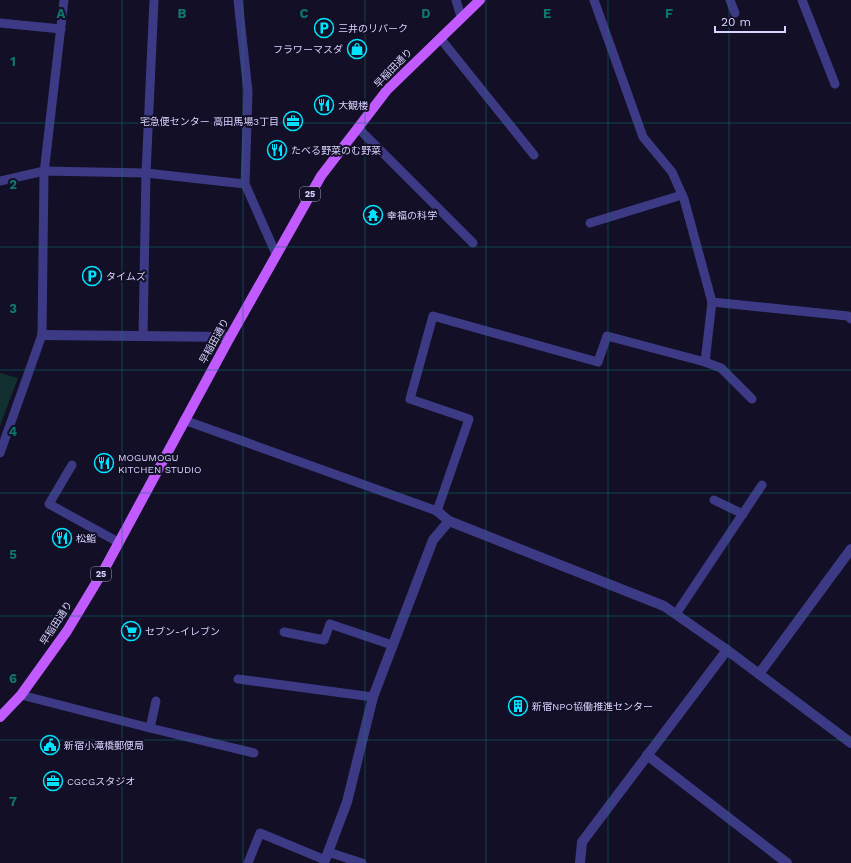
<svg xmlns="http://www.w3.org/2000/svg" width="851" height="863" font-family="'Work Sans','Noto Sans JP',sans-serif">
<rect width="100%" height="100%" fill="#130f26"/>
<!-- green -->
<path fill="#12302f" d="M 0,373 L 18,378 L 0,426 Z"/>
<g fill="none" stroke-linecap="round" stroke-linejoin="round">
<!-- service -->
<g stroke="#3d3a85" stroke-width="9">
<path d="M 238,0 L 248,92 L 245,184"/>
<path d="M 456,0 L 461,17"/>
<path d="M 594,0 L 643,137 L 672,172 L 684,199 L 712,302 L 848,316 L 851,319"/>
<path d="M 730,0 L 735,13"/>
<path d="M 802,0 L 835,84"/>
<path d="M 0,23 L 61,29"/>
<path d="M 440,38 L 534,155"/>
<path d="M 358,128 L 473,243"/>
<path d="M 0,181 L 44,171 L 146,173 L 245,184 L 276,254"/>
<path d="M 590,223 L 682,195"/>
<path d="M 143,336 L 146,173 L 154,0"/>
<path d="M 705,362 L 721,368 L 752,399"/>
<path d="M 184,420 L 437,511 L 469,419 L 410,399 L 433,316 L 598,362 L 607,336 L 705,362 L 712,302"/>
<path d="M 0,453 L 42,335 L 44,173 L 64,0"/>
<path d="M 72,465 L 49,504 L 118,542"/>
<path d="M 714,500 L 743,514"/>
<path d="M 676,614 L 762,485"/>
<path d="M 284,632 L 324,640 L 330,624 L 392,645"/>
<path d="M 238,679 L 373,697"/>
<path d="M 21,695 L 150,728 L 254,753"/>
<path d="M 150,728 L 156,701"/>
<path d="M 328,852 L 362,863"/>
<path d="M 248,863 L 260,833 L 325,860"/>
</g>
<!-- minor -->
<g stroke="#3d3a85" stroke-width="10">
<path d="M 42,335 L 230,337"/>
<path d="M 437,511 L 449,521 L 664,606 L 727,650 L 851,743"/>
<path d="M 759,674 L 851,549"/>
<path d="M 647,755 L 787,863"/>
<path d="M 324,863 L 347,802 L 373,697 L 433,540 L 449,521"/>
<path d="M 580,863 L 582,842 L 727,650"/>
</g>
<!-- primary -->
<path stroke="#c25bff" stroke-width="10" d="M 0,717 L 21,695 L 67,631 L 105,568 L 230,337 L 321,176 L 387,90 L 480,0"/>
</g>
<!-- grid -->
<path fill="none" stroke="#0f766e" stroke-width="1" stroke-opacity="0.55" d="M 122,0 L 122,863M 243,0 L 243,863M 365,0 L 365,863M 486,0 L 486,863M 608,0 L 608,863M 729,0 L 729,863M 0,123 L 851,123M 0,247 L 851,247M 0,370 L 851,370M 0,493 L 851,493M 0,616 L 851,616M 0,740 L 851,740"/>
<!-- icons -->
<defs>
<symbol id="parking-ring" viewBox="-11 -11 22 22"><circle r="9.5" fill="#130f26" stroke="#00e5ff" stroke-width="1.5"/><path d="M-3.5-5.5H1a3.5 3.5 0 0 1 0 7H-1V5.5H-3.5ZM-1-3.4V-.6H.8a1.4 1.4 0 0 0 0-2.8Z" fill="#00e5ff"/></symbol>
<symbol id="shop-ring" viewBox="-11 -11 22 22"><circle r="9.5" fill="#130f26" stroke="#00e5ff" stroke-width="1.5"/><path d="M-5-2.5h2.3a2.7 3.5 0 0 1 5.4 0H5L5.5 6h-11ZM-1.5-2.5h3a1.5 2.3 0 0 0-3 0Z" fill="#00e5ff"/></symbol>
<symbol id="restaurant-ring" viewBox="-11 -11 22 22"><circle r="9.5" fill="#130f26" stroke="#00e5ff" stroke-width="1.5"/><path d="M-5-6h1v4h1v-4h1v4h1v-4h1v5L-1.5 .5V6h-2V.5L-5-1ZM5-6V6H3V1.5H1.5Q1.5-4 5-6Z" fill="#00e5ff"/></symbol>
<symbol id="office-ring" viewBox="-11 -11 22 22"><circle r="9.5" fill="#130f26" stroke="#00e5ff" stroke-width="1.5"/><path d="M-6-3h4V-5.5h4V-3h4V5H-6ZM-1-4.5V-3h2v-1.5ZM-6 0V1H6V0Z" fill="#00e5ff"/></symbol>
<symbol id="temple-ring" viewBox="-11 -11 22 22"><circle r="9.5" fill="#130f26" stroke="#00e5ff" stroke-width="1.5"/><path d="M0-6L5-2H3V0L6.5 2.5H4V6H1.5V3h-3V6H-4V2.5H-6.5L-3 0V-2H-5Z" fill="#00e5ff"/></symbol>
<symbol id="supermarket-ring" viewBox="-11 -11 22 22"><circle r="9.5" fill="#130f26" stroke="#00e5ff" stroke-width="1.5"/><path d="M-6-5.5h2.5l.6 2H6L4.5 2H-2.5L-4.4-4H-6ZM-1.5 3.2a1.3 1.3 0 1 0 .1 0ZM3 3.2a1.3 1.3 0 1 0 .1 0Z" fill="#00e5ff"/></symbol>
<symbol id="building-ring" viewBox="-11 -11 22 22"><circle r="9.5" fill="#130f26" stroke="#00e5ff" stroke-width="1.5"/><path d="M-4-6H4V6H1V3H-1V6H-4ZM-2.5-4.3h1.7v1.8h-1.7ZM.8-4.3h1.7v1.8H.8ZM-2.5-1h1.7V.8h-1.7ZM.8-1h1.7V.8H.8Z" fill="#00e5ff"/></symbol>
<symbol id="civic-ring" viewBox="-11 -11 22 22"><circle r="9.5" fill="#130f26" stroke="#00e5ff" stroke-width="1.5"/><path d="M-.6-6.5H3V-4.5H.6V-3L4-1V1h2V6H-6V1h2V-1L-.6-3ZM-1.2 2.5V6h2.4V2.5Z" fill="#00e5ff"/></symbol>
</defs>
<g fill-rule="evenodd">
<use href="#parking-ring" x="313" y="17" width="22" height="22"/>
<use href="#shop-ring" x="346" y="38" width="22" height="22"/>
<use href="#restaurant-ring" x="313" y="94" width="22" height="22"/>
<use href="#office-ring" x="282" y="110" width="22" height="22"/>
<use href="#restaurant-ring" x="266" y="139" width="22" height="22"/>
<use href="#temple-ring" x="362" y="204" width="22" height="22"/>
<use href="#parking-ring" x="81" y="265" width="22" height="22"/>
<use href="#restaurant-ring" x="93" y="452" width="22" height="22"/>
<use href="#restaurant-ring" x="51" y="527" width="22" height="22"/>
<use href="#supermarket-ring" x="120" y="620" width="22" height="22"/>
<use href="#building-ring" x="507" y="695" width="22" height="22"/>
<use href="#civic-ring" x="39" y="734" width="22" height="22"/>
<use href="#office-ring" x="42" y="770" width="22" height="22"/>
</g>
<g text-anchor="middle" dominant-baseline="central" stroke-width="4" stroke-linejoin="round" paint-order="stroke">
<!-- shield labels -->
<g fill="#130f26" stroke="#9e99be" stroke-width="1">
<rect x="300" y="187" width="20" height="14" rx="3"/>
<rect x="91" y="567" width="20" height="14" rx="3"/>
</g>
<g font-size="9" font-weight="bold" fill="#d9d4ff">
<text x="310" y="194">25</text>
<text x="101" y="574">25</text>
</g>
<!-- poi labels -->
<g font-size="10" fill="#d9d4ff" stroke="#130f26" text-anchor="start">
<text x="338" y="28">三井のリパーク</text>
<text x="343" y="49" text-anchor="end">フラワーマスダ</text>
<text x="338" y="105">大観楼</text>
<text x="279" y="121" text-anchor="end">宅急便センター 高田馬場3丁目</text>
<text x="291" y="150">たべる野菜のむ野菜</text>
<text x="387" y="215">幸福の科学</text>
<text x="106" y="276">タイムズ</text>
<text x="118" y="457">MOGUMOGU<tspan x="118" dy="12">KITCHEN STUDIO</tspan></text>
<text x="76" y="538">松鮨</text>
<text x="145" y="631">セブン-イレブン</text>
<text x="532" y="706">新宿NPO協働推進センター</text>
<text x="64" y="745">新宿小滝橋郵便局</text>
<text x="67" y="781">CGCGスタジオ</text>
</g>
<!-- street labels -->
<g font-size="10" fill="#d9d4ff" stroke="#130f26">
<text transform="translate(393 68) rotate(-46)">早稲田通り</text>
<text transform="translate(214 341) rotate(-61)">早稲田通り</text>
<text transform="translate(56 623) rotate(-57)">早稲田通り</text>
</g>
</g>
<g font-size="13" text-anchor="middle" font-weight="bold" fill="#0f766e" stroke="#130f26" stroke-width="4" stroke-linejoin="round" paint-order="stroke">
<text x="61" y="18">A</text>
<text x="182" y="18">B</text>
<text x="304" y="18">C</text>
<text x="426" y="18">D</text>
<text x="547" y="18">E</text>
<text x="669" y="18">F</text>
<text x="13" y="66">1</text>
<text x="13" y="189">2</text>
<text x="13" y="313">3</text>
<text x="13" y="436">4</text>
<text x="13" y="559">5</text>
<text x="13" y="683">6</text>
<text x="13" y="806">7</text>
</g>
<!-- scale -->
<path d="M715 26v6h70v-6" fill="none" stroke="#d9d4ff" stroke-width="2"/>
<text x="721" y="26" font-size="12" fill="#d9d4ff" stroke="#130f26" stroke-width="3" paint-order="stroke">20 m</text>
</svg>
